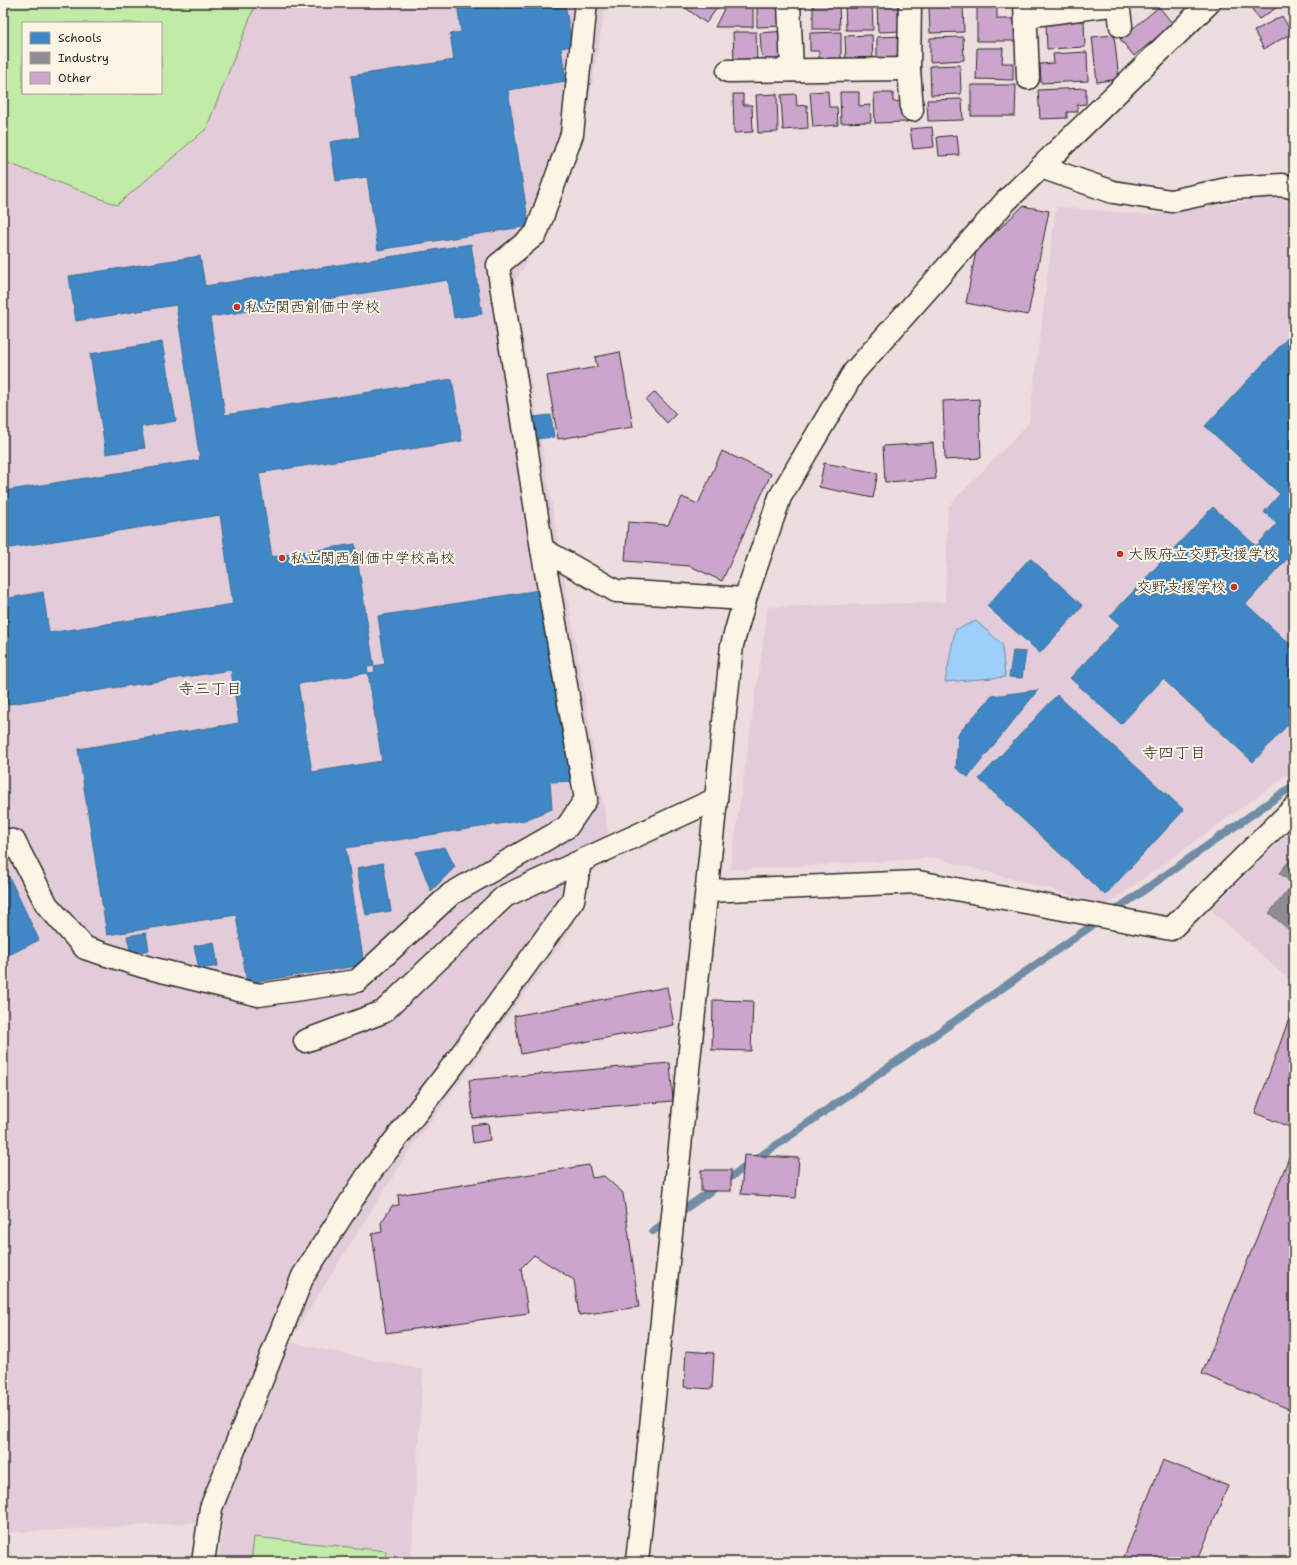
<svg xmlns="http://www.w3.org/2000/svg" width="1297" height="1565" font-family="'Shantell Sans','Klee One',sans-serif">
<rect width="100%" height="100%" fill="#edddde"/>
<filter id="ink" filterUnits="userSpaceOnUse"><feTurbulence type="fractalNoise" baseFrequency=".025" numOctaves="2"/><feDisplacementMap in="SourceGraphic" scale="8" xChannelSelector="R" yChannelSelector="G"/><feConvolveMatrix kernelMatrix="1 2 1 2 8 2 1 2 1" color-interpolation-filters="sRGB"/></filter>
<g filter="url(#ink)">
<!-- built -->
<g fill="#e3ccd9" fill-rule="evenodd">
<path d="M 3,3 L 606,3 L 583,137 L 538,245 L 514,283 L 608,832 L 570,932 L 407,1154 L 289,1342 L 423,1370 L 411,1562 L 219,1562 L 223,1521 L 3,1533 ZM 23,23 L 161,23 L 161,93 L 23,93 Z"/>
<path d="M 1288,195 L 1294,201 L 1294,770 L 1107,905 L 936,858 L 730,870 L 768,607 L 945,602 L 948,507 L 1029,423 L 1056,207 L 1151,215 Z"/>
<path d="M 1294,827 L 1294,984 L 1211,910 Z"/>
</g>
<!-- green -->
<g fill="#c2eba7" stroke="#768b69" fill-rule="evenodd">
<path d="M 3,3 L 256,3 L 206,129 L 117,205 L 3,161 ZM 23,23 L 161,23 L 161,93 L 23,93 Z"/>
<path d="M 254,1537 L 386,1551 L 385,1562 L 251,1562 Z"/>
</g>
<!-- water -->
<path fill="#9ecffa" stroke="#708da7" d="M 976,621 L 1002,644 L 1005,677 L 945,682 L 955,630 Z"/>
<!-- schools -->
<g fill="#3f88c5" stroke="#396c97" fill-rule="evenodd">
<path d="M 457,3 L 565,3 L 572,46 L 561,48 L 566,81 L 508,90 L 529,226 L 378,250 L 367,177 L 336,181 L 330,142 L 360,137 L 351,76 L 454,60 L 450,34 L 461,32 Z"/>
<path d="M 471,244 L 482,314 L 454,318 L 448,280 L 210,317 L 225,415 L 452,379 L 462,441 L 259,473 L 272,557 L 355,544 L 374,666 L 385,664 L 378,616 L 545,589 L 576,781 L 550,782 L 552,809 L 525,820 L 346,848 L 364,965 L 247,983 L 236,915 L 107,935 L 78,749 L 239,723 L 231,670 L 3,705 L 3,599 L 43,592 L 49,633 L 233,604 L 220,515 L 3,549 L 3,491 L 200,460 L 176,305 L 76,321 L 69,276 L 200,256 L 205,286 ZM 374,666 L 375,672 L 368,673 L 367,667 ZM 368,673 L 382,761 L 312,772 L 298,684 Z"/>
<path d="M 1294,331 L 1294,566 L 1287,559 L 1246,604 L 1294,648 L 1294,718 L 1253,762 L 1163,679 L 1121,724 L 1070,678 L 1120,625 L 1110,616 L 1213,507 L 1256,546 L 1277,524 L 1264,512 L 1280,494 L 1205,426 Z"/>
<path d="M 162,342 L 176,421 L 141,427 L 145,448 L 106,454 L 90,354 Z"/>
<path d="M 551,415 L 554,437 L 535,439 L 532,417 Z"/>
<path d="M 1030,558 L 1083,606 L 1040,653 L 987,606 Z"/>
<path d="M 1013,651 L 1026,652 L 1022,678 L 1009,677 Z"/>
<path d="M 1038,690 L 968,777 L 956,768 L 958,734 L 992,696 Z"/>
<path d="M 1057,695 L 1184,810 L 1105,895 L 979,779 Z"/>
<path d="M 445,847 L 455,867 L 431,891 L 416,852 Z"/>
<path d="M 383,863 L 391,911 L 366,915 L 357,868 Z"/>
<path d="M 3,866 L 4,866 L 39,940 L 3,958 Z"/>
<path d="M 146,933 L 149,950 L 131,954 L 127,936 Z"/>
<path d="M 214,942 L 218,966 L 199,969 L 194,946 Z"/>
</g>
<!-- industry -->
<path fill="#8d8d92" stroke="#707073" d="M 1294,855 L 1294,934 L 1269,913 L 1293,884 L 1279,873 Z"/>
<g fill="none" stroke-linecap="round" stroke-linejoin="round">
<!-- stream -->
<g stroke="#708da7" stroke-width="8">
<path d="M 1110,914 L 1294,785"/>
<path d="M 653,1231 L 1100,920"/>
</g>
</g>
<!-- building -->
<g fill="#cba5cc" stroke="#2b2b2b">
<path d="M 685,3 L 721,3 L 706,23 L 683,6 Z"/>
<path d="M 727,3 L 753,3 L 753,27 L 715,27 Z"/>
<path d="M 757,3 L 785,3 L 786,26 L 757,27 Z"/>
<path d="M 813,3 L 839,3 L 840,29 L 813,29 Z"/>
<path d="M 845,3 L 872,3 L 873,30 L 846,30 Z"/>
<path d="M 877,3 L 904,3 L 905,31 L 878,32 Z"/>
<path d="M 1248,3 L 1284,3 L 1259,19 Z"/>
<path d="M 963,5 L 964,32 L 930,33 L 929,6 Z"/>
<path d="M 977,6 L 997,6 L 997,19 L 1015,19 L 1015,41 L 977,41 Z"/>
<path d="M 1159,7 L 1173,24 L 1134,56 L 1120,39 Z"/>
<path d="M 1282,16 L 1292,33 L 1264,49 L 1254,31 Z"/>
<path d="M 1084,21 L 1085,47 L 1047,49 L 1046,23 Z"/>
<path d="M 786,31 L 788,63 L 762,64 L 760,33 Z"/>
<path d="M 733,32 L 756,32 L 757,61 L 734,62 Z"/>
<path d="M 841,32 L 841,64 L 819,64 L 819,51 L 810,51 L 810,33 Z"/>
<path d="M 872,35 L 873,62 L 846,63 L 845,36 Z"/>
<path d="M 1114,35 L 1119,79 L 1097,82 L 1092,37 Z"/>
<path d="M 904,36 L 904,62 L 877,63 L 877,37 Z"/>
<path d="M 963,37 L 964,60 L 930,62 L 930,38 Z"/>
<path d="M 977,48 L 1003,48 L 1002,63 L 1013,63 L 1013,80 L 976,79 Z"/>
<path d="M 1087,52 L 1088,81 L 1041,83 L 1040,64 L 1054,63 L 1053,54 Z"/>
<path d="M 960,65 L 961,94 L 931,95 L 930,66 Z"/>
<path d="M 971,85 L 1016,85 L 1015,116 L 971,116 Z"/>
<path d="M 1086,88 L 1086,104 L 1077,105 L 1078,112 L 1067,112 L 1067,118 L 1040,119 L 1038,90 Z"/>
<path d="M 828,91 L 829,107 L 837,107 L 838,125 L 813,127 L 810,92 Z"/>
<path d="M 840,92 L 859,92 L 859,106 L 870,105 L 871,122 L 841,123 Z"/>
<path d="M 874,93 L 893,93 L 893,102 L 907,101 L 907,122 L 875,123 Z"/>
<path d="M 733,94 L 743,94 L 743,105 L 752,105 L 753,132 L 734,133 Z"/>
<path d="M 777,94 L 778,132 L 758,133 L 756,95 Z"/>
<path d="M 796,94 L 797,106 L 807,105 L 808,128 L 783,130 L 781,95 Z"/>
<path d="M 962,99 L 963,120 L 928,121 L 927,100 Z"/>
<path d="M 932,127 L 934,147 L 913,149 L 910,129 Z"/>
<path d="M 957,135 L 959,155 L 939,156 L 937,137 Z"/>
<path d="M 1023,206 L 1049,211 L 1028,315 L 966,303 L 976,251 Z"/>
<path d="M 620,352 L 633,427 L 558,439 L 547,376 L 597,367 L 595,357 Z"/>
<path d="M 655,392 L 676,414 L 667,423 L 646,400 Z"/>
<path d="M 979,399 L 981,458 L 945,460 L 943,401 Z"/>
<path d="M 933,443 L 936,479 L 885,482 L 883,446 Z"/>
<path d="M 722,451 L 771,474 L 722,581 L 690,566 L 625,561 L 628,522 L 668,525 L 682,497 L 698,504 Z"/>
<path d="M 824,463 L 878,473 L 873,498 L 819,487 Z"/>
<path d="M 667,987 L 674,1025 L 521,1054 L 514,1016 Z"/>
<path d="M 713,1000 L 753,1001 L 751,1051 L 712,1050 Z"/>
<path d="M 1291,1013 L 1294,1015 L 1294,1129 L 1255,1113 Z"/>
<path d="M 670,1063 L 673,1101 L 473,1118 L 469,1080 Z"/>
<path d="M 488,1123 L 490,1140 L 473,1143 L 471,1125 Z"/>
<path d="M 1294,1145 L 1294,1411 L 1202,1374 Z"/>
<path d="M 744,1155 L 799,1158 L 796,1198 L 741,1194 Z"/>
<path d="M 589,1165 L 592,1178 L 604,1176 L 623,1193 L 639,1307 L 579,1315 L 574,1280 L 534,1255 L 521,1268 L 528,1313 L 386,1333 L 372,1234 L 382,1232 L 381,1223 L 392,1206 L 399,1205 L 398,1195 Z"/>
<rect x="701" y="1170" width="30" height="21"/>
<path d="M 686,1351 L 714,1353 L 712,1389 L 684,1387 Z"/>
<path d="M 1163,1460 L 1228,1486 L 1197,1562 L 1122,1562 Z"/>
</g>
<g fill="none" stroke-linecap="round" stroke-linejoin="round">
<defs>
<g id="minor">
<path d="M 789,3 L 792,70"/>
<path d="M 910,3 L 909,69 L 912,110"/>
<path d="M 1025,3 L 1028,78"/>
<path d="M 1118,3 L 1121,26"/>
<path d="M 1026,16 L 1118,4"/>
<path d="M 728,71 L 909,69"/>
<path d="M 1041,167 L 1113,192 L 1171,201 L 1232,188 L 1283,185 L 1294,188"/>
<path d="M 542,549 L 616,591 L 745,599"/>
<path d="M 3,839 L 14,841 L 47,905 L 85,948 L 142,966 L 259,995 L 357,981 L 451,894 L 567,827 L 586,799 L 542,549 L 498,265 L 536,234 L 572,134 L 586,3"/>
<path d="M 707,891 L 918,882 L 1171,929 L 1294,808"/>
<path d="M 305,1041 L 383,1012 L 505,896 L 716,799"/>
<path d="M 203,1562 L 211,1508 L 303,1276 L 368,1175 L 455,1063 L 573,900 L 580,862"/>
<path d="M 637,1562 L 732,645 L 745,599 L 780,497 L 854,372 L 1005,202 L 1209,3"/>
</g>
</defs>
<!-- minor casing -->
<use href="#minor" stroke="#2b2b2b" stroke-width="25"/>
<!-- minor -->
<use href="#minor" stroke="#fcf5e5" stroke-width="22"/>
</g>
</g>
<!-- markers -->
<g fill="#c8321e" stroke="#fcf5e5" stroke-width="1.5">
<circle cx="237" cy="307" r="4"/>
<circle cx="1120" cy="554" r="4"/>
<circle cx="282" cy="558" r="4"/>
<circle cx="1234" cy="587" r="4"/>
</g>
<g text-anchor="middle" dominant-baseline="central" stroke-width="4" stroke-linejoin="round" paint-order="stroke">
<!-- poi labels -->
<g font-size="15" fill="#2b2b2b" stroke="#fcf5e5" text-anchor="start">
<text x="245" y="307">私立関西創価中学校</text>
<text x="1128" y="554">大阪府立交野支援学校</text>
<text x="290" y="558">私立関西創価中学校高校</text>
<text x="1226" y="587" text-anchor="end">交野支援学校</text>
</g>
<!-- neighbourhood labels -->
<g font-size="16" fill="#2b2b2b" stroke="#fcf5e5">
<text x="210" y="688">寺三丁目</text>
<text x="1174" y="752">寺四丁目</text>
</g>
</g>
<!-- margin -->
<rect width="1297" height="1565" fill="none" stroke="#fcf5e5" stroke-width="16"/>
<rect x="8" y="8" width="1281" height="1549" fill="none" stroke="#2b2b2b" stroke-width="1.5" filter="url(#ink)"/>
<!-- legend -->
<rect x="22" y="22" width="140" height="72" fill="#fcf5e5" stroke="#a8a49b"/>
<rect x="30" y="32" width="20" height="12" fill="#3f88c5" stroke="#a8a49b"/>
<text x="58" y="42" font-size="12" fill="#2b2b2b">Schools</text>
<rect x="30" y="52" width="20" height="12" fill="#8d8d92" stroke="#a8a49b"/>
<text x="58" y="62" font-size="12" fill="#2b2b2b">Industry</text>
<rect x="30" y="72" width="20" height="12" fill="#cba5cc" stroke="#a8a49b"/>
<text x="58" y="82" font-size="12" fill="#2b2b2b">Other</text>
</svg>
